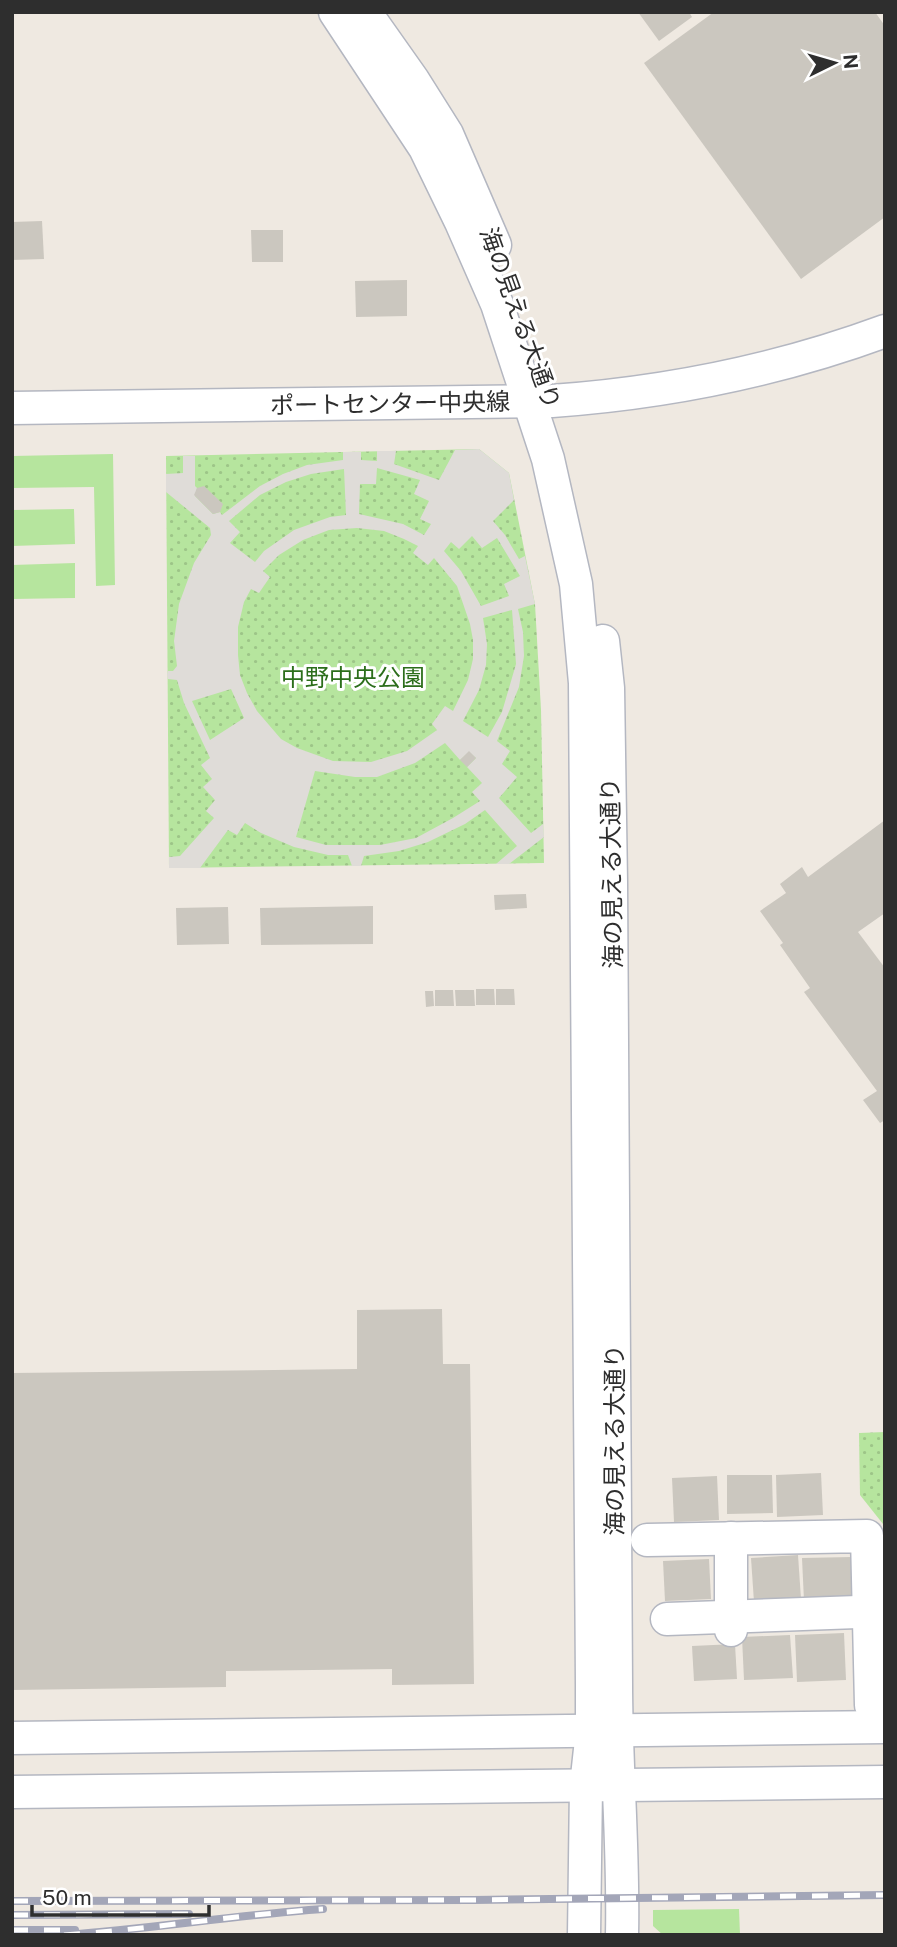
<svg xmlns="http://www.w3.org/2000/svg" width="897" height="1947" font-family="'Public Sans','Noto Sans JP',sans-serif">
<defs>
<pattern id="park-dots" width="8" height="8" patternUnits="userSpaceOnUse" patternTransform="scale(1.75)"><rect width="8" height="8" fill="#b6e59e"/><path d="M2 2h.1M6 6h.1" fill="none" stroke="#9dc588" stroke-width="1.8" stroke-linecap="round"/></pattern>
</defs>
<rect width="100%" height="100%" fill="#efe9e1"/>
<!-- grass -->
<g fill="#b6e59e">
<path d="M 113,454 L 115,585 L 96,586 L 94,487 L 12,488 L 12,456 Z"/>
<path d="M 74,509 L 75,544 L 12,546 L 12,510 Z"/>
<path d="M 75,563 L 75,598 L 12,599 L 12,565 Z"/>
<path d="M 739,1909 L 740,1935 L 663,1935 L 653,1926 L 653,1910 Z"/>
</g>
<!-- park -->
<g fill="url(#park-dots)">
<path d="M 479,449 L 509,473 L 535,604 L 541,710 L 544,863 L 169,868 L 166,456 Z"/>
<path d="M 885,1432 L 885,1524 L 883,1524 L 860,1495 L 859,1433 Z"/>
</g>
<!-- plaza -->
<path fill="#dfdcd8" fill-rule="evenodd" d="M 479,449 L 509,473 L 514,500 L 493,521 L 505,535 L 519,559 L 525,556 L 535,604 L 518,609 L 523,632 L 524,656 L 519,687 L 497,741 L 510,751 L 502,764 L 517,777 L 499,798 L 531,833 L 543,824 L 544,837 L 509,864 L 496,864 L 517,846 L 485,810 L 465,824 L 428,842 L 399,851 L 364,856 L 361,866 L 352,866 L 348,855 L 328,855 L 294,847 L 261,833 L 245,823 L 237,835 L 228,830 L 200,868 L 169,868 L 169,857 L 180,856 L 214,818 L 206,811 L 215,800 L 203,787 L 212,779 L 201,765 L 210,758 L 184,703 L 177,680 L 168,679 L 167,675 L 168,671 L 173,671 L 177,666 L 174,641 L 179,604 L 194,563 L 211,535 L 210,528 L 166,492 L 166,474 L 183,473 L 183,456 L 195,456 L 195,486 L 197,488 L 195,496 L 213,514 L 220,512 L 222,515 L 260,486 L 283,474 L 307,465 L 343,460 L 343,452 L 361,452 L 361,460 L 377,461 L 377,451 L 396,451 L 394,464 L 439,480 L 455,450 ZM 377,468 L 420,480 L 414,494 L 429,501 L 420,519 L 431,524 L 424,535 L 403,524 L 359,514 L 360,484 L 376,484 ZM 344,469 L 346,515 L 330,517 L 294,530 L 264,551 L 255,562 L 230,543 L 240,532 L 229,521 L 260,495 L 286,482 L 311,474 ZM 357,528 L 384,531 L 404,539 L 418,546 L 413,553 L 428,565 L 434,558 L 457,586 L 470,624 L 473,640 L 473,659 L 468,680 L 453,711 L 445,706 L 432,724 L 437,730 L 407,751 L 371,762 L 333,761 L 297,748 L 281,739 L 257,711 L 247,693 L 240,675 L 238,655 L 238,627 L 244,602 L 251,589 L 259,593 L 270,577 L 263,571 L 279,555 L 303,540 L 329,530 ZM 472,536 L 482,548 L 497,538 L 520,576 L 504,584 L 509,596 L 481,606 L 461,571 L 444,551 L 451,542 L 459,549 ZM 512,610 L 516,664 L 502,712 L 488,737 L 463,721 L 479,690 L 486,665 L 487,644 L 483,618 ZM 231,689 L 244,718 L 210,740 L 192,701 ZM 445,743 L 460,760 L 469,752 L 476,758 L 467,767 L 482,783 L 472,792 L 480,801 L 453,818 L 416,838 L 380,845 L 326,845 L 296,837 L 315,771 L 355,777 L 377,777 L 415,763 Z"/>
<!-- building -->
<g fill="#cbc7bf">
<path d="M 638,12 L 689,12 L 692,17 L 659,41 Z"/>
<path d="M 714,12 L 875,12 L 885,26 L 885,217 L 801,279 L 644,63 Z"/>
<path d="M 42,221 L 44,259 L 12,260 L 12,222 Z"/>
<path d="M 251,230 L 283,230 L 283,262 L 252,262 Z"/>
<path d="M 407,280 L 407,316 L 356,317 L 355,281 Z"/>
<path d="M 204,486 L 223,504 L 220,512 L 213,514 L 194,495 L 197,488 Z"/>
<path d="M 469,751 L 476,758 L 467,767 L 460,760 Z"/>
<path d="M 885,820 L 885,913 L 858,932 L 885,968 L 885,1120 L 880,1123 L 863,1100 L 877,1091 L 804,992 L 810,988 L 780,945 L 783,943 L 760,911 L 786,893 L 780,884 L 802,867 L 808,877 Z"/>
<path d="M 526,894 L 527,908 L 495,910 L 494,895 Z"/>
<path d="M 373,906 L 373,944 L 261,945 L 260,908 Z"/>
<path d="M 228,907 L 229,944 L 177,945 L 176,908 Z"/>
<path d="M 476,989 L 494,989 L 495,1005 L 476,1005 Z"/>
<path d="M 496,989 L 514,989 L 515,1005 L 496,1005 Z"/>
<path d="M 435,990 L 453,990 L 454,1006 L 435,1006 Z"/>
<path d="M 455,990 L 474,990 L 475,1006 L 456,1006 Z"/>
<path d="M 425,991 L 433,991 L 434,1006 L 426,1007 Z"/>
<path d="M 442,1309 L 443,1364 L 470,1364 L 474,1684 L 392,1685 L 392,1669 L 226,1671 L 226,1687 L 12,1690 L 12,1373 L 357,1369 L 357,1310 Z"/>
<path d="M 821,1473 L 823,1515 L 777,1517 L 776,1475 Z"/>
<path d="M 727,1475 L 772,1475 L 773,1513 L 727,1514 Z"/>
<path d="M 717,1476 L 719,1520 L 674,1522 L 672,1478 Z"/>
<path d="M 798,1555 L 801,1599 L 754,1602 L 751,1558 Z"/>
<path d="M 852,1557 L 853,1599 L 804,1601 L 802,1558 Z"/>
<path d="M 709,1559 L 711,1599 L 665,1601 L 663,1561 Z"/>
<path d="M 844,1633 L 846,1680 L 797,1682 L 795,1635 Z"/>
<path d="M 790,1635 L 793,1678 L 744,1680 L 742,1637 Z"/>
<path d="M 735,1644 L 737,1679 L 694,1681 L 692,1646 Z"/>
</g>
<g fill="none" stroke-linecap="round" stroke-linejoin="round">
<defs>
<g id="minor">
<path d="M 335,12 L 425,148 L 461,222 L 497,304 L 548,459 L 576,584 L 585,683 L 592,1684 L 592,1731 L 586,1786 L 584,1935"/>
<path d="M 365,12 L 413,80 L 447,134 L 495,245"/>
<path d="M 12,408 L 552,401 C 665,393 779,370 885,331"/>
<path d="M 603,641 L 608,688 L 611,883 L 616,1683 C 616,1767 624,1851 622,1935"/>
<path d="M 731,1538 L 731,1630"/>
<path d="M 647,1540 L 867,1536 L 871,1705"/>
<path d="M 667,1619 L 885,1611"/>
<path d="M 12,1738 L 885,1727"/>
<path d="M 12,1792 L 885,1782"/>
</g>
</defs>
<!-- minor casing -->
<use href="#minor" stroke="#b4b7c1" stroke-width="35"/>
<!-- minor -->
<use href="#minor" stroke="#fff" stroke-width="32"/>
<defs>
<g id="rail">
<path d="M 12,1901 L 473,1900 L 885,1895"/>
<path d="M 12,1915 L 189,1914"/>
<path d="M 12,1930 L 75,1930"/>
<path d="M 64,1935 C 151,1929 236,1915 323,1909"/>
</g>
</defs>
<!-- rail casing -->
<use href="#rail" stroke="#a3a6b8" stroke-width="8"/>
<!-- rail -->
<use href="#rail" stroke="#fff" stroke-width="5" stroke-dasharray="16" stroke-linecap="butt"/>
</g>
<g text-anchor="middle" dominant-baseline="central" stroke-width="6" stroke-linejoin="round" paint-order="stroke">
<!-- street labels -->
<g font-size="24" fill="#2e2e2e" stroke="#fff">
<text transform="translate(521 318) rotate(70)">海の見える大通り</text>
<text transform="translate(390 403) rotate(-1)">ポートセンター中央線</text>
<text transform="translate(611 873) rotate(-91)">海の見える大通り</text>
<text transform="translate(614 1440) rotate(-90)">海の見える大通り</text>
</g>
<!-- park labels -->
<g font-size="24" fill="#2c6e1b" stroke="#fff">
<text x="353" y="677">中野中央公園</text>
</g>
</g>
<!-- border -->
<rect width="897" height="1947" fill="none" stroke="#2e2e2e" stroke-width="28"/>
<!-- north arrow -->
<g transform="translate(834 63) rotate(85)" stroke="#ffffff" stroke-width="5" paint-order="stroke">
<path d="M0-5L12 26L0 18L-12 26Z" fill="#2e2e2e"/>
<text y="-10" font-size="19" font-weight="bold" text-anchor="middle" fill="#2e2e2e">N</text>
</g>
<!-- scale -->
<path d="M32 1905v10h177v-10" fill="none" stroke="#2e2e2e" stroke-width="3.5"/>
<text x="42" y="1905" font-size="21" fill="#2e2e2e" stroke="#ffffff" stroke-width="5" paint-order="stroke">50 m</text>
</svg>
